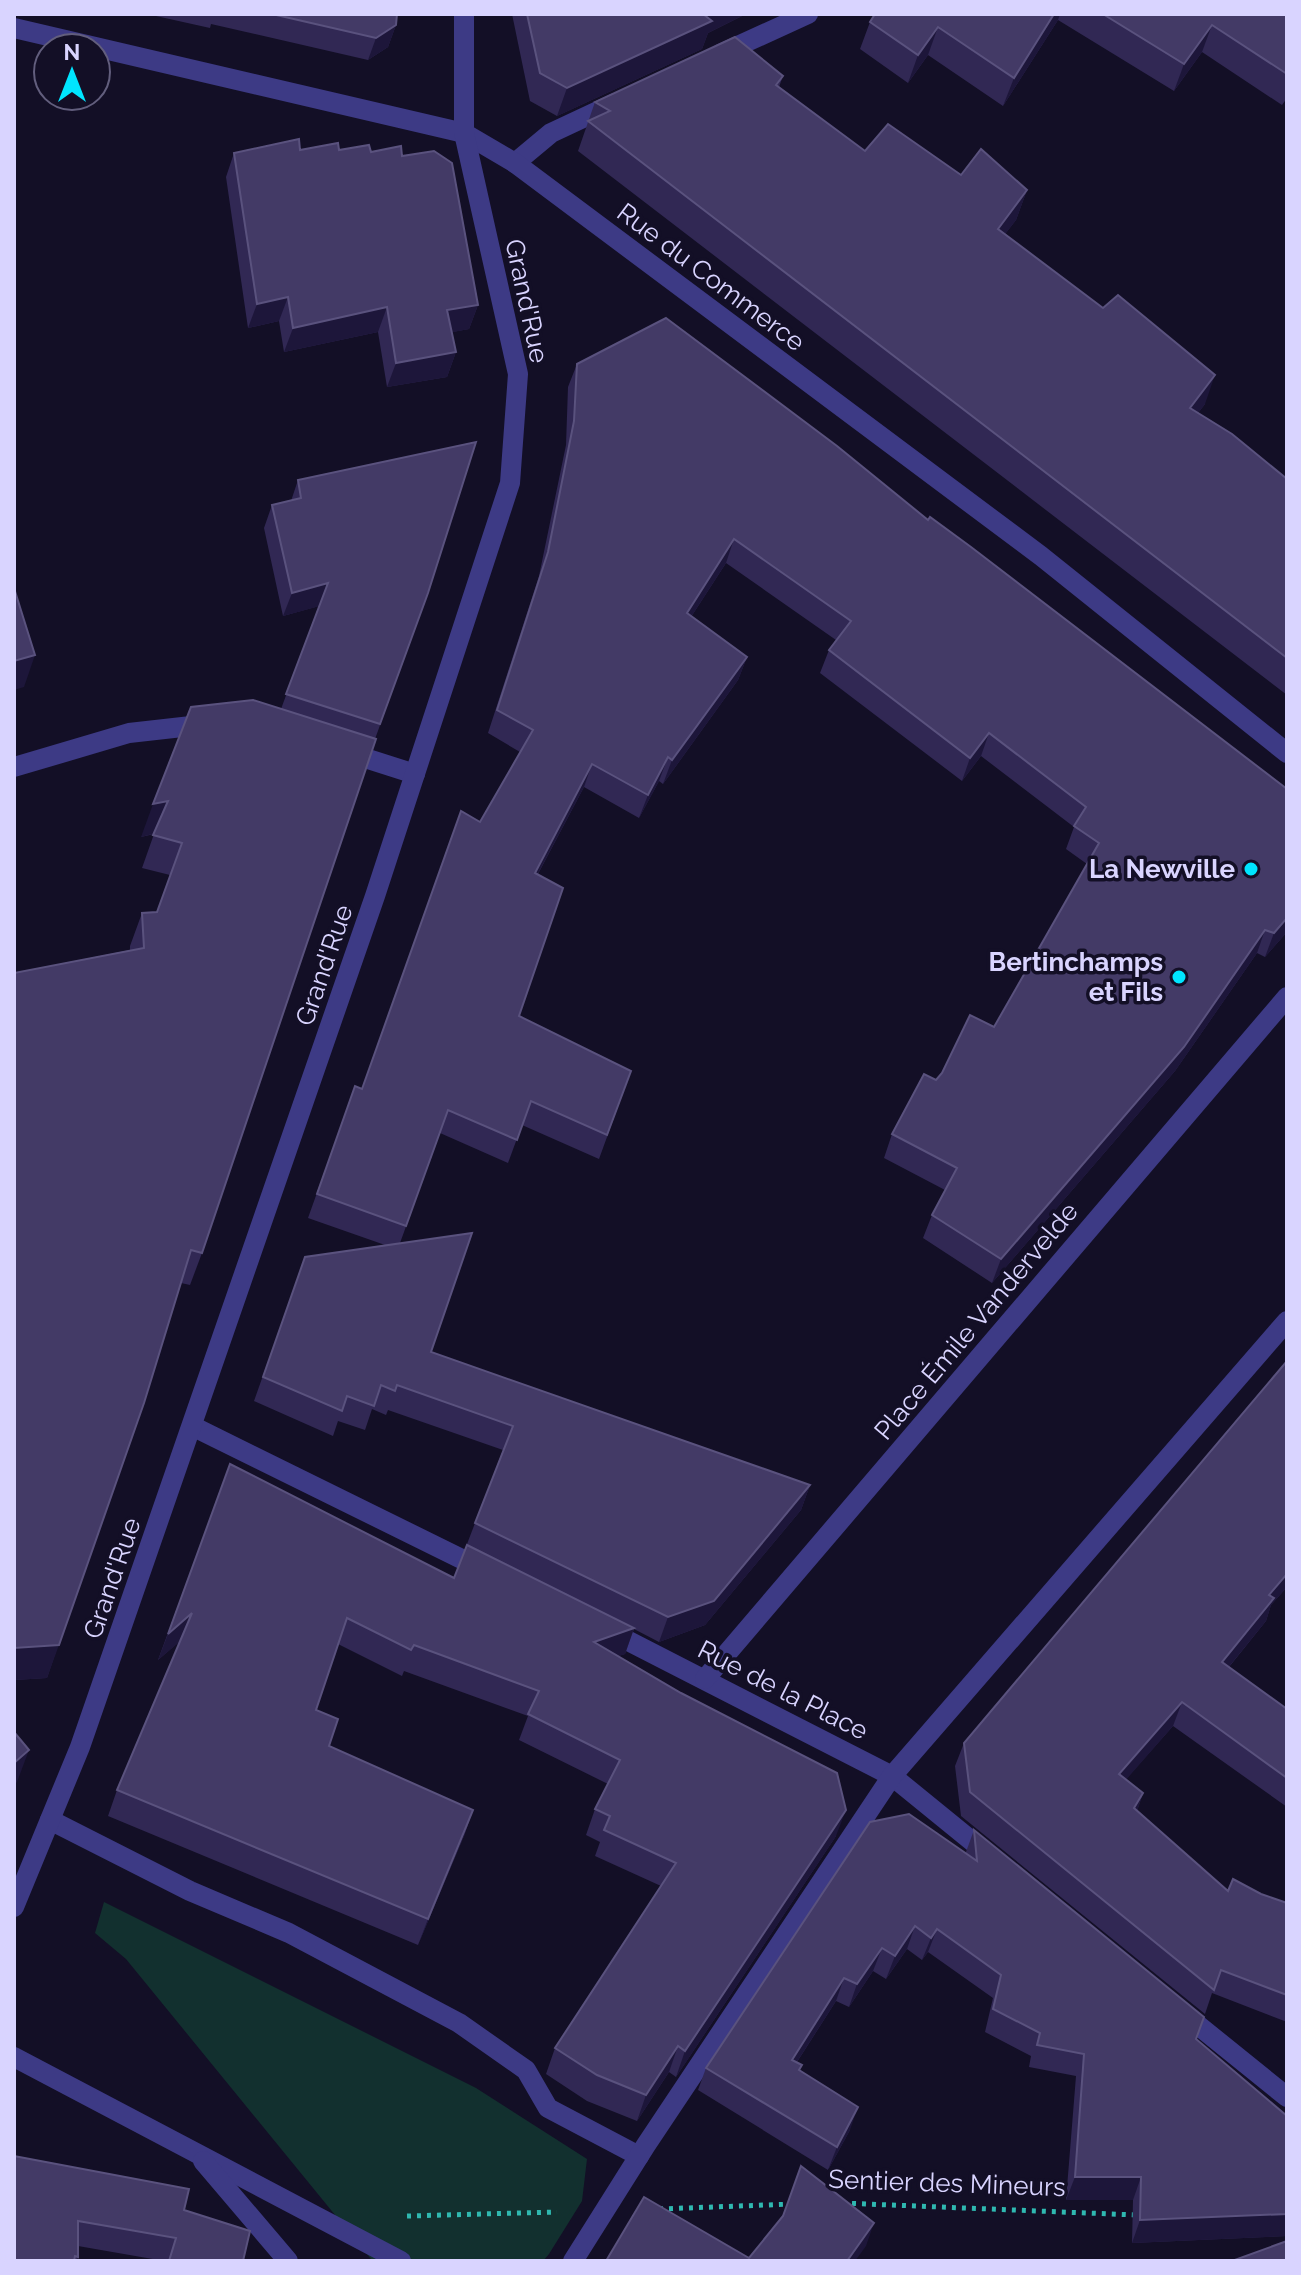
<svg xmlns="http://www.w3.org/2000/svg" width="1301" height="2275" font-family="Raleway,sans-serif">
<rect width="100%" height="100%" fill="#130f26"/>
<!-- green -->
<path fill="#12302f" d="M 104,1902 L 476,2088 L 587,2159 L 582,2201 L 549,2254 L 543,2261 L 371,2259 L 126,1959 L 95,1933 Z"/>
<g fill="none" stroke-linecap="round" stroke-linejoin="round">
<!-- path -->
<g stroke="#2fb8b0" stroke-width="5" stroke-dasharray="4 6" stroke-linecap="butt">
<path d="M 842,2203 L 1136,2215"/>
<path d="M 659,2209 L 793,2204"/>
<path d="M 407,2216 L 557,2212"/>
</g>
<!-- service -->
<g stroke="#3d3a85" stroke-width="20">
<path d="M 343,751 L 415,774"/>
<path d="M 14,767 L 129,733 L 209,724"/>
<path d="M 50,1820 L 190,1891 L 289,1933 L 459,2023 L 526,2070 L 548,2108 L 639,2156"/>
</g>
<!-- minor -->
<g stroke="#3d3a85" stroke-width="20">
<path d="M 14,28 L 464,133"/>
<path d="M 720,54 L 808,14"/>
<path d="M 515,163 L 551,133 L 615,103"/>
<path d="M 192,1426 L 486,1571"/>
<path d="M 605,1629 L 892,1776 L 989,1855"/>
<path d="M 705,1679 L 1287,997"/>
<path d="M 1178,2009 L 1287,2097"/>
<path d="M 14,2057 L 401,2261"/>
<path d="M 203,2161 L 288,2261"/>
<path d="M 573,2261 L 646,2145 L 892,1776 L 1287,1321"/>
</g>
<!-- tertiary -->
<g stroke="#3d3a85" stroke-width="20">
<path d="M 464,133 L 515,163 L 1041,556 L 1287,753"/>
<path d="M 14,1907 L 80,1747 L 375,896 L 510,483 L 518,374 L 464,133 L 464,14"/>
</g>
</g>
<!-- wall -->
<g fill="#312854">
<path d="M 147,14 L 397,14 L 396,25 L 388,47 L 368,60 L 211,24 L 210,28 Z"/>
<path d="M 512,14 L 746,14 L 708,33 L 702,49 L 557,116 L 530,101 Z"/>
<path d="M 875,14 L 1287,14 L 1287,98 L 1282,105 L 1202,52 L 1174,91 L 1058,20 L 1003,106 L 928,55 L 908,83 L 860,49 L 870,22 Z"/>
<path d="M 783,76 L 779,87 L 865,151 L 961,175 L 1027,190 L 1016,220 L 1005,234 L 1205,404 L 1198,413 L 1287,479 L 1287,695 L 578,151 L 595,102 Z"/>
<path d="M 300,150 L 339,150 L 371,152 L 402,156 L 478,305 L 469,329 L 452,332 L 456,352 L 447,377 L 387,387 L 378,332 L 284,352 L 279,321 L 248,328 L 226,177 L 234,153 Z"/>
<path d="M 577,364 L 1287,932 L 1265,957 L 1257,953 L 1175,1071 L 992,1283 L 923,1238 L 932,1215 L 945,1190 L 884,1158 L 892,1134 L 936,1080 L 994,1027 L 1087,864 L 1066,849 L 1074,827 L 981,756 L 962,781 L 820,673 L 829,650 L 836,640 L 726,563 L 691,617 L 747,657 L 738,680 L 663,784 L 659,781 L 639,818 L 584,787 L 538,874 L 519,1016 L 631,1071 L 599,1159 L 522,1125 L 508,1163 L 440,1133 L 400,1243 L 431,1352 L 810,1485 L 801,1510 L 705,1625 L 659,1642 L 634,1629 L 625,1654 L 618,1656 L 836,1836 L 676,2077 L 669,2072 L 637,2121 L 587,2101 L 546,2074 L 555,2048 L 661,1886 L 595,1856 L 600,1842 L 586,1835 L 595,1809 L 608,1784 L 519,1740 L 528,1716 L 404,1671 L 402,1676 L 338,1644 L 316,1710 L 329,1746 L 473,1810 L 464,1836 L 418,1945 L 108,1816 L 117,1790 L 180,1641 L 158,1660 L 230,1464 L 454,1578 L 503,1450 L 388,1410 L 386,1415 L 372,1409 L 365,1430 L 338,1421 L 333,1436 L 254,1401 L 305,1257 L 385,1245 L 308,1218 L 355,1086 L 362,1089 L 480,822 L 520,752 L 488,733 L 539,576 L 566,445 L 568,387 Z"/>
<path d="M 298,480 L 428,593 L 375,739 L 202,1253 L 190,1285 L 181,1283 L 47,1678 L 14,1680 L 14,973 L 130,950 L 130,946 L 142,913 L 157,912 L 170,875 L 142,868 L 154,834 L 141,837 L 281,709 L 319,606 L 283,616 L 264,528 L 272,505 L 291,501 Z"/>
<path d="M 1287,1361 L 1287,1587 L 1271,1605 L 1266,1621 L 1229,1667 L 1287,1709 L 1287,1807 L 1173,1726 L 1126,1779 L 1143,1793 L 1137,1811 L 1228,1891 L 1261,1894 L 1287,1903 L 1287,2022 L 1212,1993 L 1205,2014 L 961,1816 L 955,1766 L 964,1743 Z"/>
<path d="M 974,1830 L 1196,2039 L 1287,2116 L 1287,2236 L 1132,2243 L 1133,2200 L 1066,2200 L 1076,2076 L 1029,2067 L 1031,2056 L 985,2032 L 993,1998 L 928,1952 L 922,1960 L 907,1949 L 886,1979 L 873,1971 L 849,2007 L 836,2001 L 797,2062 L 800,2071 L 850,2130 L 828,2170 L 698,2090 L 706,2068 L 966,1852 Z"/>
<path d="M 14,2156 L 184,2210 L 243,2261 L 164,2261 L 78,2246 L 78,2257 L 77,2261 L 14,2261 Z"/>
</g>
<!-- shaded-wall -->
<g fill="#1d163a">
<path d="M 701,14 L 746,14 L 708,33 L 702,49 L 557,116 L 567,88 Z"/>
<path d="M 1054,14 L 1060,14 L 1058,20 L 1003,106 L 1014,78 Z"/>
<path d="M 396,25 L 388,47 L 368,60 L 376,38 Z"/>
<path d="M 1212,25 L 1202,52 L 1174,91 L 1184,64 Z"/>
<path d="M 938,27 L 928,55 L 908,83 L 918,55 Z"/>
<path d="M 1027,190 L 1016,220 L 987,258 L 998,229 Z"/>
<path d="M 288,297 L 279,321 L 248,328 L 257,304 Z"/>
<path d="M 478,305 L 469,329 L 438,335 L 447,310 Z"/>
<path d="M 387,307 L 378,332 L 284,352 L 293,328 Z"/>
<path d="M 456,352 L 447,377 L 387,387 L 396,363 Z"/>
<path d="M 1215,375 L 1205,404 L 1179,438 L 1190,408 Z"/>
<path d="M 734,539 L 726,563 L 678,637 L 687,613 Z"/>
<path d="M 328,583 L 320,606 L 283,616 L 292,593 Z"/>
<path d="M 35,655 L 24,687 L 14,690 L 14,661 Z"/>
<path d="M 747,657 L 738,680 L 663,784 L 672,760 Z"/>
<path d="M 989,733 L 981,756 L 962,781 L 970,758 Z"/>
<path d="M 668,757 L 659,781 L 639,818 L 648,795 Z"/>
<path d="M 592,764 L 584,787 L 526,896 L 535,873 Z"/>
<path d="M 168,801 L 156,833 L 141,837 L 153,804 Z"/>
<path d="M 1287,918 L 1287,932 L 1265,957 L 1274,933 Z"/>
<path d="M 1265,930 L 1257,953 L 1175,1071 L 992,1283 L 1001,1259 Z"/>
<path d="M 810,1485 L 801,1510 L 705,1625 L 659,1642 L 668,1617 Z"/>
<path d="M 1287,1574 L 1287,1587 L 1271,1605 L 1266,1621 L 1214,1685 L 1222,1662 L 1269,1595 Z"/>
<path d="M 192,1613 L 183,1639 L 158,1660 L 168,1634 Z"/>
<path d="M 634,1628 L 625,1654 L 584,1668 L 594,1642 Z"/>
<path d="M 59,1645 L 47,1678 L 14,1680 L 14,1648 Z"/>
<path d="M 1182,1702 L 1173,1726 L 1111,1797 L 1119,1774 Z"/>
<path d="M 29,1750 L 17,1782 L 14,1785 L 14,1763 Z"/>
<path d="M 1143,1793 L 1135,1817 L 1134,1808 Z"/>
<path d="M 473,1810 L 464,1836 L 418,1945 L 428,1919 Z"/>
<path d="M 846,1810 L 836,1836 L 676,2077 L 685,2051 Z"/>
<path d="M 915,1926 L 907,1949 L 886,1979 L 895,1956 Z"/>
<path d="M 937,1929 L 928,1952 L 922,1960 L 931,1938 Z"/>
<path d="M 882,1948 L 873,1971 L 849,2007 L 857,1984 Z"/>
<path d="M 844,1978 L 836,2001 L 784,2082 L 792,2060 Z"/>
<path d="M 678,2046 L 669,2072 L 637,2121 L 646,2095 Z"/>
<path d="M 858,2107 L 850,2130 L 828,2170 L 837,2147 Z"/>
<path d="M 1075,2177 L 1141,2177 L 1133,2200 L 1066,2200 Z"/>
<path d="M 1287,2214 L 1287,2236 L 1132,2243 L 1140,2220 Z"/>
<path d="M 874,2223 L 866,2246 L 855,2261 L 847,2261 Z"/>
</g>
<!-- building -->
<g fill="#433a66" stroke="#5a527e" stroke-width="2">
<path d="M 272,14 L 397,14 L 396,25 L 376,38 Z"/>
<path d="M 527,14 L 703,14 L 712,21 L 567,88 L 540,73 Z"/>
<path d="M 875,14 L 1054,14 L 1014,78 L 938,27 L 918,55 L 870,22 Z"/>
<path d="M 1103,14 L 1287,14 L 1287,74 L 1212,25 L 1184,64 Z"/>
<path d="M 735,37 L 783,76 L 776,85 L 865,151 L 888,124 L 961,175 L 981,149 L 1027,190 L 998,229 L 1103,308 L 1118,295 L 1215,375 L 1190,408 L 1232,434 L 1287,479 L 1287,658 L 588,121 L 610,111 L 595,102 Z"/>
<path d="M 299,139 L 300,150 L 338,143 L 339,150 L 369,145 L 371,152 L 401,146 L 402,156 L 434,151 L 452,163 L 478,305 L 447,310 L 456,352 L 396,363 L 387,307 L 293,328 L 288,297 L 257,304 L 234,153 Z"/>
<path d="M 666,318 L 837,446 L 928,520 L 930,517 L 971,547 L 1287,789 L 1287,918 L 1274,933 L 1265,930 L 1184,1047 L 1001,1259 L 932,1215 L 957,1168 L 892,1134 L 924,1074 L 936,1080 L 942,1073 L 970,1015 L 994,1027 L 1099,843 L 1074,826 L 1086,807 L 989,733 L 970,758 L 829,650 L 851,621 L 734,539 L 687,613 L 747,657 L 672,760 L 668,757 L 648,795 L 592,764 L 535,873 L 563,888 L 519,1016 L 631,1071 L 607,1135 L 531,1101 L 517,1140 L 448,1110 L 406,1226 L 317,1194 L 355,1086 L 362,1089 L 461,811 L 480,822 L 533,730 L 497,710 L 548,552 L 574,421 L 577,364 Z"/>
<path d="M 476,442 L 428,593 L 380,724 L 286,694 L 328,583 L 292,593 L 272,505 L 301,498 L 298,480 Z"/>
<path d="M 14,588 L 35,655 L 14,661 Z"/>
<path d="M 253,700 L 376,739 L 202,1253 L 191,1250 L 144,1403 L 59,1645 L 14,1648 L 14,973 L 144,948 L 142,913 L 157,912 L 182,843 L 153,835 L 168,801 L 153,804 L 191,707 Z"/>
<path d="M 472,1233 L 431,1352 L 810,1485 L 714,1601 L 668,1617 L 475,1523 L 513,1426 L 397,1385 L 395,1391 L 381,1385 L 374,1406 L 347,1396 L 342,1411 L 263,1377 L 305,1257 Z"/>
<path d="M 1287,1361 L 1287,1574 L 1269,1595 L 1274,1598 L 1222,1662 L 1287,1709 L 1287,1778 L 1182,1702 L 1119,1774 L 1143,1793 L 1134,1808 L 1228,1891 L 1233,1879 L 1261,1894 L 1287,1903 L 1287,1995 L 1221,1970 L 1214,1990 L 970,1792 L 964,1743 Z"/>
<path d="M 230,1464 L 454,1578 L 467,1545 L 634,1628 L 594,1642 L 681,1693 L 837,1773 L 846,1810 L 685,2051 L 678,2046 L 646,2095 L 597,2075 L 555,2048 L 676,1863 L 604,1830 L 610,1816 L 595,1809 L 620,1760 L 528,1714 L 539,1691 L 414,1645 L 411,1650 L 347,1618 L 316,1710 L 338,1719 L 329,1746 L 473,1810 L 428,1919 L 117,1790 L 192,1613 L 168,1634 Z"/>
<path d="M 14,1732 L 29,1750 L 14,1763 Z"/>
<path d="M 909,1814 L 977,1861 L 974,1830 L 1204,2017 L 1196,2039 L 1287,2116 L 1287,2214 L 1140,2220 L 1141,2177 L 1075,2177 L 1084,2054 L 1037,2045 L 1040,2033 L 993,2009 L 1001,1975 L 937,1929 L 931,1938 L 915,1926 L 895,1956 L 882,1948 L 857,1984 L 844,1978 L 792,2060 L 802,2065 L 799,2070 L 858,2107 L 837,2147 L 706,2068 L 870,1822 Z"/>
<path d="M 14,2156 L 189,2189 L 184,2210 L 250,2231 L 243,2261 L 169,2261 L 176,2238 L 78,2221 L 78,2257 L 75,2256 L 74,2261 L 14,2261 Z"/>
<path d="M 801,2166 L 874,2223 L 847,2261 L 606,2261 L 644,2197 L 749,2258 L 783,2216 Z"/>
<path d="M 1287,2241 L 1287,2261 L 1232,2261 Z"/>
</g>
<!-- markers -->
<g fill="#00e5ff" stroke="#130f26" stroke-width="3">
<circle cx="1251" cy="869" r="8"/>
<circle cx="1179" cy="977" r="8"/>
</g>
<g text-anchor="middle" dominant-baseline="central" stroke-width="7" stroke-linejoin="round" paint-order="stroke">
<!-- street labels -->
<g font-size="26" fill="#d9d4ff" stroke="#130f26">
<text transform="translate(711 277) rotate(37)">Rue du Commerce</text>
<text transform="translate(527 301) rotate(78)">Grand'Rue</text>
<text transform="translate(324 965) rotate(-71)">Grand'Rue</text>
<text transform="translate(976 1321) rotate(-50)">Place Émile Vandervelde</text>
<text transform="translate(112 1578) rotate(-71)">Grand'Rue</text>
<text transform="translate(783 1690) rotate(27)">Rue de la Place</text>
<text transform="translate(947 2183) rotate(2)">Sentier des Mineurs</text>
</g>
<!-- poi labels -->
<g font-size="26" font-weight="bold" fill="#d9d4ff" stroke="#130f26" text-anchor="end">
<text x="1235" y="869">La Newville</text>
<text x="1163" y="962">Bertinchamps<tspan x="1163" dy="30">et Fils</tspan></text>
</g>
</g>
<!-- border -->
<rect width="1301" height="2275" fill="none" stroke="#d9d4ff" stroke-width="32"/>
<!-- north arrow -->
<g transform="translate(72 72)"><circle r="38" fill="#130f26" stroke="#625e7d" stroke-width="2"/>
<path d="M0-6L14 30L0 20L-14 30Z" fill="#00e5ff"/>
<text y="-12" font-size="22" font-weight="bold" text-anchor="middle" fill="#d9d4ff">N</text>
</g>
</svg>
